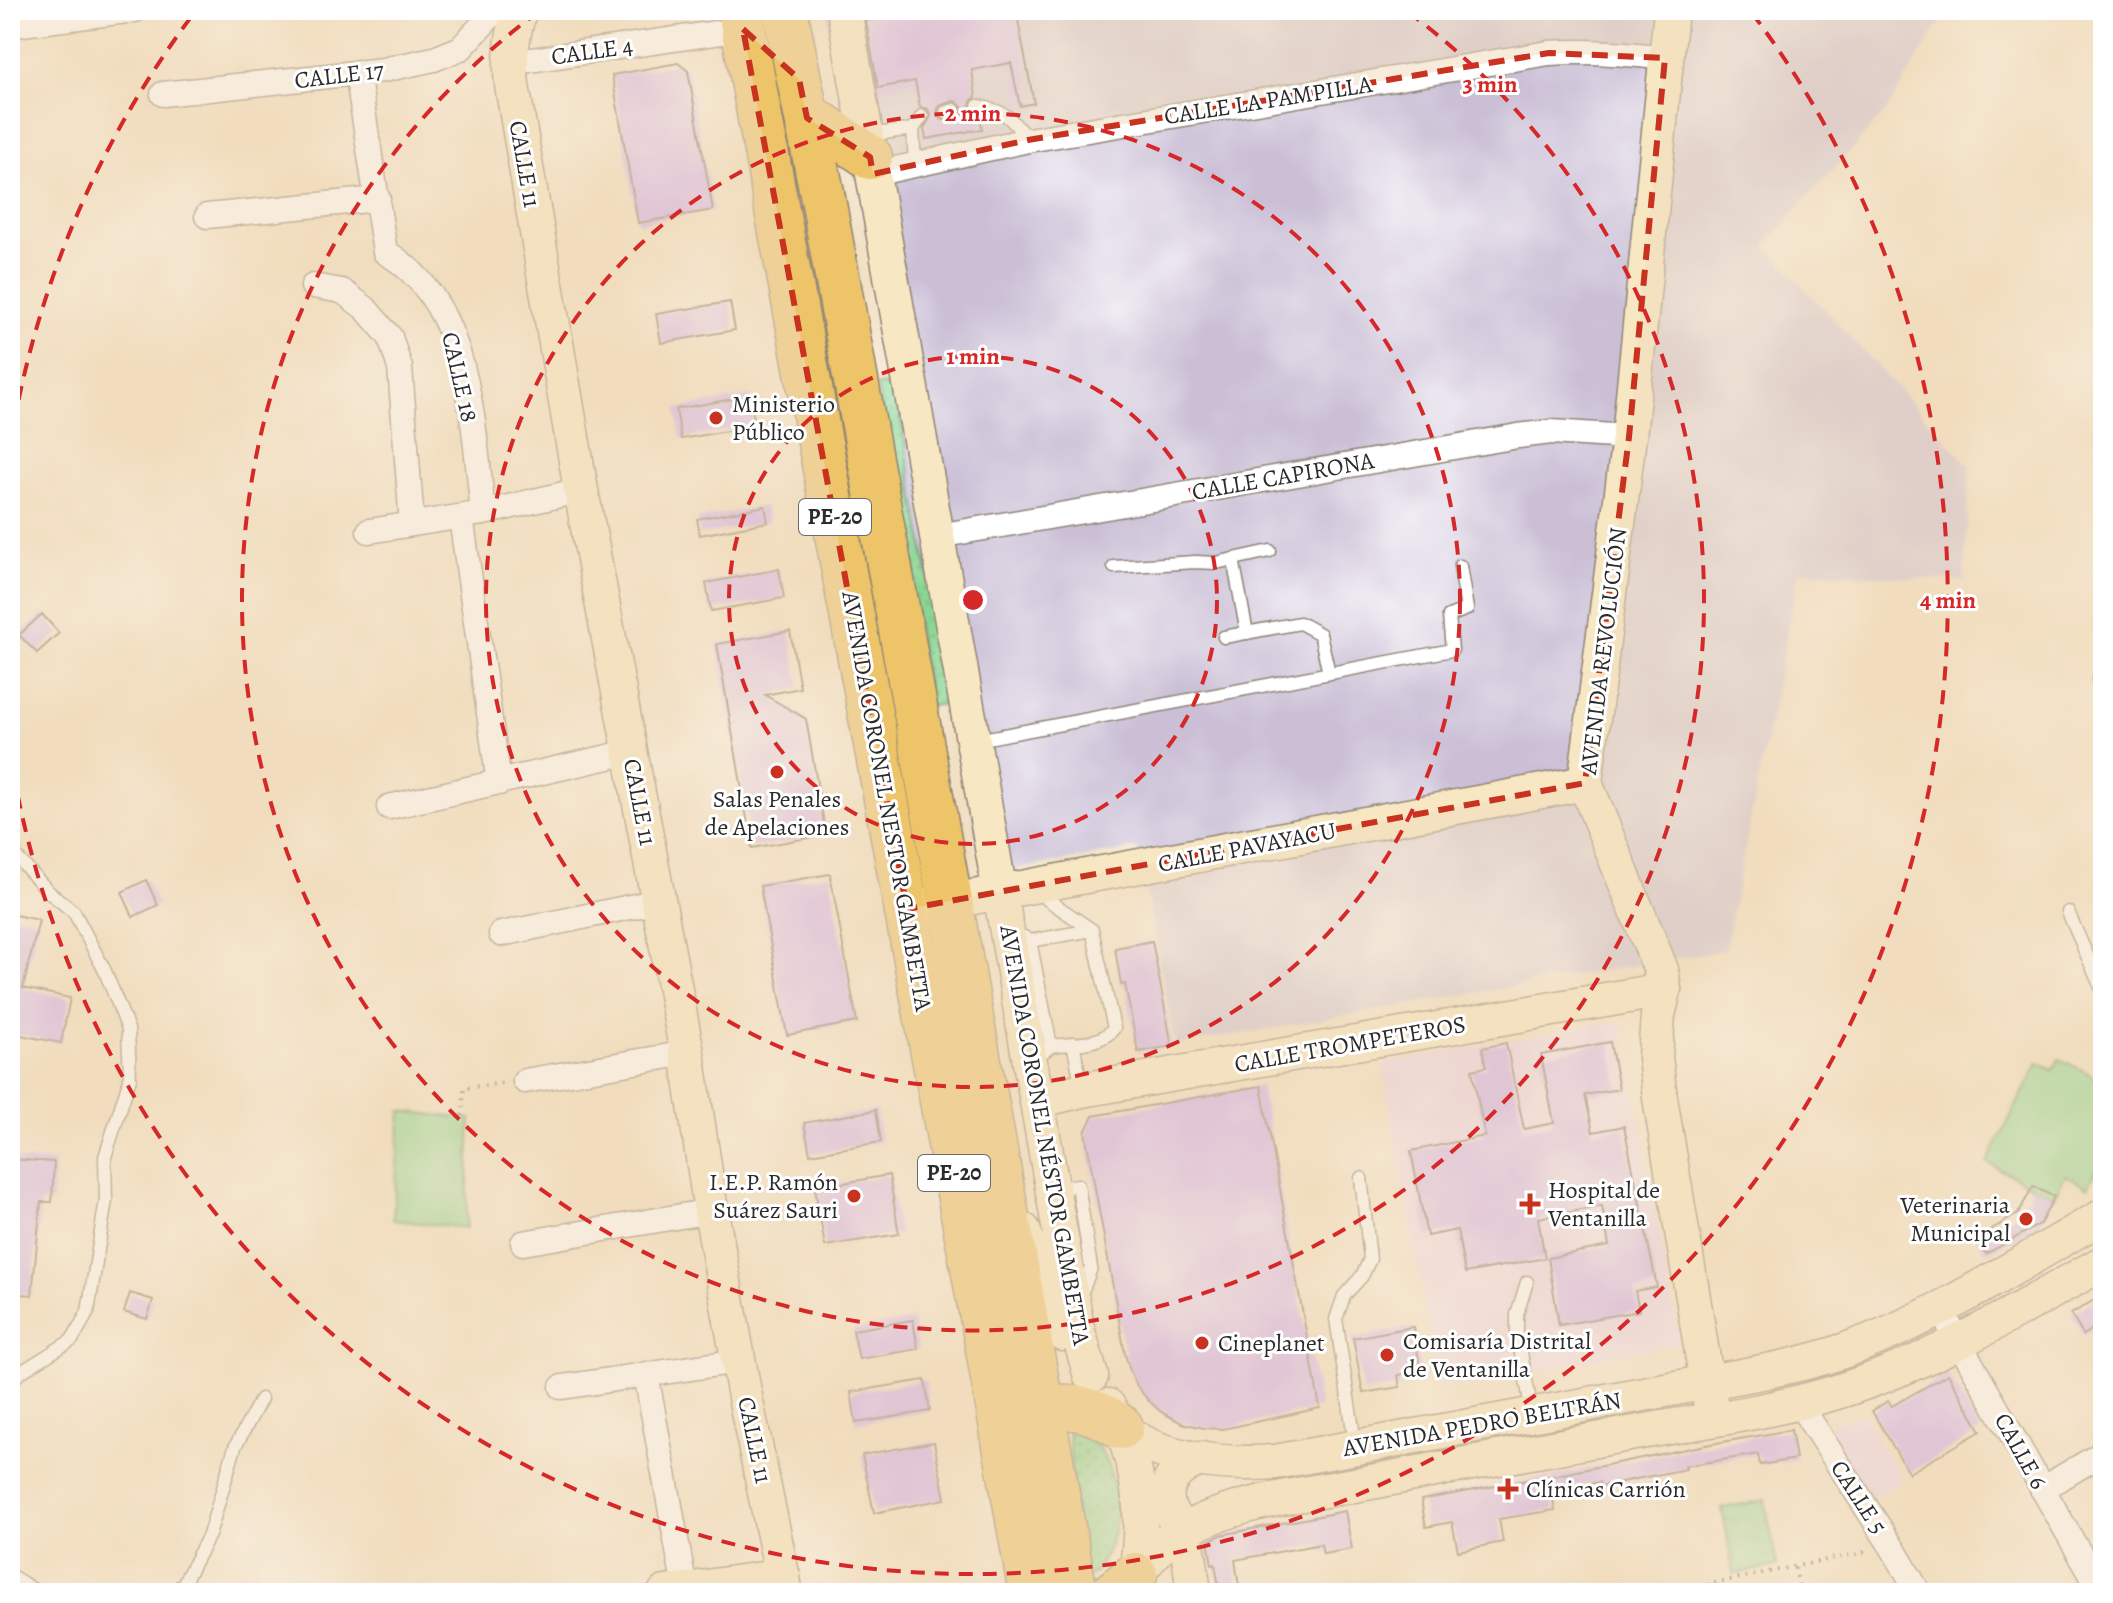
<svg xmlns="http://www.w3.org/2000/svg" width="2113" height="1603" font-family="Alegreya,serif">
<defs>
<pattern id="grass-dots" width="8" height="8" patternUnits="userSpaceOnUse" patternTransform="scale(2)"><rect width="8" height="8" fill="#8ad591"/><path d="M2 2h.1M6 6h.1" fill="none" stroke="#77b77d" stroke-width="1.8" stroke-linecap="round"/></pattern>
<pattern id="park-crowns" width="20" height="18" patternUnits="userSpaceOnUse" patternTransform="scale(2)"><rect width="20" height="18" fill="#8ad591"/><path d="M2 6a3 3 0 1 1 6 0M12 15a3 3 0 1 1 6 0" fill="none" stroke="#77b77d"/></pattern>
</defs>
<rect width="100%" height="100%" fill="#fff"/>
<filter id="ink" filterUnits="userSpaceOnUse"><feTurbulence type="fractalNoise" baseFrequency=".0125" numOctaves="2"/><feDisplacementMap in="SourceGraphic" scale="16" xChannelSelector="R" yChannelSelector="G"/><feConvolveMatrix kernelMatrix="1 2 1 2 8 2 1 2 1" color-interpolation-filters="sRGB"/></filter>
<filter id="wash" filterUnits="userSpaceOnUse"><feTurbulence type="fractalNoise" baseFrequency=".006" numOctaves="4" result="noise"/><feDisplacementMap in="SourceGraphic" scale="32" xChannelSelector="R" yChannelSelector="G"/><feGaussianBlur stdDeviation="1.8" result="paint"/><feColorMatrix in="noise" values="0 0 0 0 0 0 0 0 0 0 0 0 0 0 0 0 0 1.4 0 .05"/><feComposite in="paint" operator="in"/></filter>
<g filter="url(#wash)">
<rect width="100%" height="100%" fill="#f1ddbd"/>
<!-- built -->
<g fill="#ebd1eb">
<path d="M 1615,1021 L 1623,1030 L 1680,1343 L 1439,1390 L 1382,1064 Z"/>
<path d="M 1862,1413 L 1902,1480 L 1870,1499 L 1828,1434 L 1830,1425 Z"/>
</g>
<!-- industrial -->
<path fill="#cbbfd5" d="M 826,10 L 1948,10 L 1888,109 L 1765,245 L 1970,466 L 1964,581 L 1799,571 L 1725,950 L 1175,1045 L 1138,848 L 983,875 L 896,391 Z"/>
<!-- grass -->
<g fill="url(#grass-dots)" stroke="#5a805e" stroke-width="2">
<path d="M 877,385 L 895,386 L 951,703 L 930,706 Z"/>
<path d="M 1067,1421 C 1073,1423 1080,1424 1084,1428 C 1092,1435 1097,1445 1102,1453 C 1119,1485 1122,1522 1106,1554 C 1100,1566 1095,1576 1081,1580 Z"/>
</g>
<!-- park -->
<path fill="url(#park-crowns)" stroke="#5a805e" stroke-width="2" d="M 1765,1500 L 1777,1566 L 1734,1574 L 1722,1508 Z"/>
<!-- pitch -->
<g fill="#8ad591" stroke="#5a805e" stroke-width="2">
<path d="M 2059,1059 C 2082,1071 2113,1076 2098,1108 L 2103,1111 L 2103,1157 L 2088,1187 L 2065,1175 L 2054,1197 L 1987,1163 L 2038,1063 L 2053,1070 Z"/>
<path d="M 401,1111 L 471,1119 L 466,1228 L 393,1220 Z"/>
</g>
<g id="blocks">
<!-- building -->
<g fill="#cdaaf2" fill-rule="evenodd">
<path d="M 864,10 L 938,10 L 939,14 L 960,10 L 1016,10 L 1034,103 L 1020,106 L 1011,63 L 972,70 L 976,97 L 971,101 L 969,108 L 973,113 L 980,116 L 982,129 L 926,139 L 924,129 L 931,116 L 928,109 L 920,107 L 915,81 L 878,88 ZM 953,101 L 957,102 L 962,107 L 961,116 L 948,121 L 940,119 L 937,113 L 939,106 Z"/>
<path d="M 678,63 L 688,71 L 713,210 L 638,223 L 612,75 Z"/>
<path d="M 730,302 L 735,330 L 661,343 L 656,314 Z"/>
<path d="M 750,396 L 755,426 L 681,439 L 676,409 Z"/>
<path d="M 765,506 L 768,522 L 700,535 L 697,519 Z"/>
<path d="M 779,569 L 784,598 L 711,611 L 706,583 Z"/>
<path d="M 42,614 L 59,633 L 37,653 L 19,635 Z"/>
<path d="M 790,631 L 800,688 L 765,695 L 806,719 L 826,835 L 752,848 L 717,644 Z"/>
<path d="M 830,874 L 857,1022 L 787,1035 L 760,886 Z"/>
<path d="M 146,880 L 158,905 L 133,917 L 122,892 Z"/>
<path d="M 10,914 L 39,920 L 23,988 L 70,998 L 61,1043 L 10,1033 Z"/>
<path d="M 1152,941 L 1172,1046 L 1138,1052 L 1125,984 L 1121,985 L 1115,948 Z"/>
<path d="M 1610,1042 L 1619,1089 L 1585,1095 L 1593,1132 L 1624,1126 L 1657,1287 L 1635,1291 L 1639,1311 L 1559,1325 L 1548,1258 L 1609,1246 L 1602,1206 L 1538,1218 L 1545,1258 L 1465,1273 L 1457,1230 L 1427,1236 L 1411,1151 L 1485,1136 L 1472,1070 L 1486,1067 L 1482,1048 L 1506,1043 L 1524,1129 L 1554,1123 L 1541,1055 Z"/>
<path d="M 1261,1086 L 1320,1408 L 1223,1429 L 1204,1428 L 1182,1423 L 1161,1412 L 1148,1400 L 1137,1386 L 1130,1371 L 1125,1354 L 1085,1132 L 1093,1116 Z"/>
<path d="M 876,1110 L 881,1142 L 810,1154 L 804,1123 Z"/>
<path d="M 10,1159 L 54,1162 L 52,1202 L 41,1202 L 32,1295 L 10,1293 Z"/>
<path d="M 889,1175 L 899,1234 L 825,1246 L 815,1188 Z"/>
<path d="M 2033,1186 L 2054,1197 L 2040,1224 L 1986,1254 L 1976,1238 L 2018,1214 Z"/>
<path d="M 130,1293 L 153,1300 L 147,1319 L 124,1312 Z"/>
<path d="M 2096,1299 L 2103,1311 L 2103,1323 L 2083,1335 L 2071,1314 Z"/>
<path d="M 913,1320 L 918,1349 L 859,1359 L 853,1330 Z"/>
<path d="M 1413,1327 L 1421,1371 L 1398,1375 L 1400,1387 L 1363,1393 L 1353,1338 Z"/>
<path d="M 1948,1374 L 1981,1431 L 1909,1473 L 1872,1411 L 1888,1401 L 1892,1406 Z"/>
<path d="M 925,1380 L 930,1411 L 856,1423 L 851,1392 Z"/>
<path d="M 1791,1430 L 1796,1459 L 1760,1465 L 1758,1454 L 1685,1466 L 1686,1469 L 1601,1486 L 1600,1482 L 1555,1490 L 1552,1476 L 1711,1444 Z"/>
<path d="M 934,1442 L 945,1499 L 874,1513 L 862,1455 Z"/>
<path d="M 1549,1476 L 1555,1510 L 1499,1519 L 1503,1542 L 1458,1551 L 1452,1522 L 1426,1527 L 1421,1500 Z"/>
<path d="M 1345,1511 L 1352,1549 L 1323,1554 L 1321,1544 L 1235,1560 L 1240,1593 L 1220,1593 L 1215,1564 L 1212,1565 L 1208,1541 L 1221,1535 Z"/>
</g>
</g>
</g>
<g filter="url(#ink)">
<use href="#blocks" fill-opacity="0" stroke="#8e8474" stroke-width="2"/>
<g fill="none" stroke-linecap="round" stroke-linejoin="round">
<defs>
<g id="lane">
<path d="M 613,10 L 614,15 L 644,10"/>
<path d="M 978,106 C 1008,112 1010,117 1028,140"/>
<path d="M 946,112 L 954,110"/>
<path d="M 869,135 L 913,129"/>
<path d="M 915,165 L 913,129 L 922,116"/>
<path d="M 1233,559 L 1247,633"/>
<path d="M 1114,567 L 1195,562 L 1216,563 L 1270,551"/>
<path d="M 1224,637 L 1300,623 L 1320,634 L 1329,673"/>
<path d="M 2098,680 L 2103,691"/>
<path d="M 977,740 L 1452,650 L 1449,616 L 1467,609 L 1460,566"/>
<path d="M 10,850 L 50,893 L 74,912 L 105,971 L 128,1029 L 130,1078 L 105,1157 L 106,1200 L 88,1312 L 72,1340 L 21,1372 L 10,1382"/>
<path d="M 1035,891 L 1092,930"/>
<path d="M 2068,912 L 2103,992"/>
<path d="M 1024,937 L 1030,941 L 1051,1046 L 1045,1051"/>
<path d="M 1030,941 L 1092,930 L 1114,1028 C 1101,1046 1071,1043 1051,1046"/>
<path d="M 1073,1043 L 1082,1087"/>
<path d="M 1056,1189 L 1078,1185 L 1091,1268 L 1080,1297"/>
<path d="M 1527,1282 L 1517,1314 L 1517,1332 L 1532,1412"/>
<path d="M 1355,1443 L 1336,1319 L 1344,1296 L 1362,1276 L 1370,1259 L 1361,1178"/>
<path d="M 10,1575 L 39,1593"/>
<path d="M 173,1593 L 183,1584 L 209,1535 L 235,1447 L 261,1399"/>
</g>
<g id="street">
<path d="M 11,10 L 16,23 L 22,24 L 135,10"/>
<path d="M 510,63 L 743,29 L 752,37"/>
<path d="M 357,72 L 385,252 C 471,301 473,426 483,513"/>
<path d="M 163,94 L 383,70 L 434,59 L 461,48 L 496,10"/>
<path d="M 873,174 L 1028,140 L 1549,53 C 1589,50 1626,53 1665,58"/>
<path d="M 207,216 L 378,199"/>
<path d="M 313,286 L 342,291 L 365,308 L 390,337 L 400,368 L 412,524"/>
<path d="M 461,517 L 499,783"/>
<path d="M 369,531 L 483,513 L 581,490"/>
<path d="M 938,536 L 1518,436 L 1551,432 L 1629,437"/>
<path d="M 389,807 L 630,752"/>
<path d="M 501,934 L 659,901"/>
<path d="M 525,1081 L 687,1053"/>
<path d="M 523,1243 L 711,1211"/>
<path d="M 1940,1309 L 2102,1593"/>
<path d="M 646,1374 L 685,1589"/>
<path d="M 562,1387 L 739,1361"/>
<path d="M 1798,1402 L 1892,1547 L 1919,1593"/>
<path d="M 2042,1489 L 2103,1453"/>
</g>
<g id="secondary">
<path d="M 520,10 C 512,34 509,59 512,85 L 581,490 L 687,1053 L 711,1211 L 745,1397 L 786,1593"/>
<path d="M 844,10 L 1077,1328 L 1091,1376"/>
<path d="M 1671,10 L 1629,437 L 1585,783 L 1661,970 L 1664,990 L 1658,1015 L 1655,1057 L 1660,1098 L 1713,1419"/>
<path d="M 925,906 L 1585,783"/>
<path d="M 1037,1101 L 1082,1090 L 1664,990"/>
<path d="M 1023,1230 L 1063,1334"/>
<path d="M 1108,1406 C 1112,1412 1116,1421 1121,1426 C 1155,1462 1230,1465 1275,1462 L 1730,1378 C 1768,1371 1806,1364 1843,1351 C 1935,1319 2018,1264 2103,1216"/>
<path d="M 1121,1427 C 1142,1480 1145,1523 1135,1579"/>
<path d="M 1135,1575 C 1150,1558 1164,1540 1184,1530 C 1235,1501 1314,1493 1371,1482 C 1461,1465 1550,1448 1640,1432 C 1703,1421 1768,1412 1830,1394 C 1928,1365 2014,1312 2103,1263"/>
<path d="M 665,1593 L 783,1576"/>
<path d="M 1194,1593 C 1191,1575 1190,1548 1183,1531 C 1179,1523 1172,1517 1169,1509 C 1159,1484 1179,1465 1202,1459"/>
</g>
<g id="highway">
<path d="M 740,10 L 988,1349 L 1031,1593"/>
<path d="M 785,10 L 822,193 L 1075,1593"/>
<path d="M 807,118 L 818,122 L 870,157"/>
<path d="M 1015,1423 C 1048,1397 1088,1405 1121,1427"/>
<path d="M 1113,1593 L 1135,1575"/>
</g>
</defs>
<!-- lane casing -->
<use href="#lane" stroke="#8e8474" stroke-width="15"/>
<!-- street casing -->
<use href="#street" stroke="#8e8474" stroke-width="27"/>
<!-- secondary casing -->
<use href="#secondary" stroke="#8e8474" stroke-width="37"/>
<!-- highway casing -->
<use href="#highway" stroke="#8e8474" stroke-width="47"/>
<!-- path -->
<g stroke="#8e8474" stroke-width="4" stroke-dasharray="2 6" stroke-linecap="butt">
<path d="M 462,1116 L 464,1088 L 506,1083"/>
<path d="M 1795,1568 L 1800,1593"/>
<path d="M 1455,1584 L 1457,1593"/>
<path d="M 1667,1593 L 1870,1551"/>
</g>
<!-- lane -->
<use href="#lane" stroke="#fff" stroke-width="12"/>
<!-- street -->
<use href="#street" stroke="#fff" stroke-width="24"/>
<!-- secondary -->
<use href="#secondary" stroke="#f8e7c3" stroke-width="34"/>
<!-- highway -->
<use href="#highway" stroke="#eec469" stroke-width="44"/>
</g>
</g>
<!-- marked area -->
<path d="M0 0H2113V1603H0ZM 743,29 L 799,79 L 807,118 L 870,157 L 873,174 L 1028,140 L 1549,53 L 1665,58 L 1629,437 L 1585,783 L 907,909 Z" fill="#f1ddbd" fill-opacity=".55" fill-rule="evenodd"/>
<path fill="none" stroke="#c8321e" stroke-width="6" stroke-dasharray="16 10" stroke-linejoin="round" d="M 743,29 L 799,79 L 807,118 L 870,157 L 873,174 L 1028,140 L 1549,53 L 1665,58 L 1629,437 L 1585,783 L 907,909 Z"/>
<!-- distance rings -->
<g fill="none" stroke="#d62828" stroke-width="4" stroke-dasharray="14 10">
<circle cx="973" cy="600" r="244"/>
<circle cx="973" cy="600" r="487"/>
<path d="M1408 12A731 731 0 1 1 538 12"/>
<path d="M10 447A975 975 0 0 1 194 13M1752 13A975 975 0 1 1 10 753"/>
</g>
<!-- markers -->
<g fill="#c8321e" stroke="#fff" stroke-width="3">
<circle cx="716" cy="418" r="8"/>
<circle cx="777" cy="772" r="8"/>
<circle cx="854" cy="1196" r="8"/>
<path d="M1526 1192h8v8h8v8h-8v8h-8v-8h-8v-8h8z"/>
<circle cx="2026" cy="1219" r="8"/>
<circle cx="1202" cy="1343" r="8"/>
<circle cx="1387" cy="1355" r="8"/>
<path d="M1504 1477h8v8h8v8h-8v8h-8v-8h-8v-8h8z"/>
</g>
<g text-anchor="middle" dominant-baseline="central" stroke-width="6" stroke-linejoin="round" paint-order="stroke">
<!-- shield labels -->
<g fill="#fff" stroke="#6b6b6b" stroke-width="2">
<rect x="799" y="499" width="72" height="36" rx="6"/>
<rect x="918" y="1155" width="72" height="36" rx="6"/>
</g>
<g font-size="22" font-weight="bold" fill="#2b2b2b">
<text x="835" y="517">PE-20</text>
<text x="954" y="1173">PE-20</text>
</g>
<!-- street labels -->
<g font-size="24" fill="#2b2b2b" stroke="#fff">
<text transform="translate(592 51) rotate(-8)">CALLE 4</text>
<text transform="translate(339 75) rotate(-7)">CALLE 17</text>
<text transform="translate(1268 100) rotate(-9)">CALLE LA PAMPILLA</text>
<text transform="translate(525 164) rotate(80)">CALLE 11</text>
<text transform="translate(460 377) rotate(77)">CALLE 18</text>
<text transform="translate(1283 476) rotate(-10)">CALLE CAPIRONA</text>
<text transform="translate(1603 651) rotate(-83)">AVENIDA REVOLUCIÓN</text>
<text transform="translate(887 801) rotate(80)">AVENIDA CORONEL NESTOR GAMBETTA</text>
<text transform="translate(640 802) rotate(79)">CALLE 11</text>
<text transform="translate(1247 847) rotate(-11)">CALLE PAVAYACU</text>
<text transform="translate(1350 1044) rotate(-10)">CALLE TROMPETEROS</text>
<text transform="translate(1045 1135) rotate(80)">AVENIDA CORONEL NÉSTOR GAMBETTA</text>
<text transform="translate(1482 1424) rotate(-10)">AVENIDA PEDRO BELTRÁN</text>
<text transform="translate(755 1440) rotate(78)">CALLE 11</text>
<text transform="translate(2021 1451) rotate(61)">CALLE 6</text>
<text transform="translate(1859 1497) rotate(57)">CALLE 5</text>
</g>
<!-- poi labels -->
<g font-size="24" fill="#2b2b2b" stroke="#fff" text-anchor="start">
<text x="732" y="404">Ministerio<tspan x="732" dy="28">Público</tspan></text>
<text x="777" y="799" text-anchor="middle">Salas Penales<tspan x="777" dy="28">de Apelaciones</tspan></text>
<text x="838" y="1182" text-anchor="end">I.E.P. Ramón<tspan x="838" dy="28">Suárez Sauri</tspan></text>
<text x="1548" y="1190">Hospital de<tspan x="1548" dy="28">Ventanilla</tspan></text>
<text x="2010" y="1205" text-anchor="end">Veterinaria<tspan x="2010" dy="28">Municipal</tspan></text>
<text x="1403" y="1341">Comisaría Distrital<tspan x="1403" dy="28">de Ventanilla</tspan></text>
<text x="1218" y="1343">Cineplanet</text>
<text x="1526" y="1489">Clínicas Carrión</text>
</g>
</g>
<circle cx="973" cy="600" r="12" fill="#d62828" stroke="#fff" stroke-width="4"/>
<g font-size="24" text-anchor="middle" font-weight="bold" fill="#d62828" stroke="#fff" stroke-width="6" stroke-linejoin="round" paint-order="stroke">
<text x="1490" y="92">3 min</text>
<text x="973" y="121">2 min</text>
<text x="973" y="364">1 min</text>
<text x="1948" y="608">4 min</text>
</g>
<!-- margin -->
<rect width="2113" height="1603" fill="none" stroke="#fff" stroke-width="40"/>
</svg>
